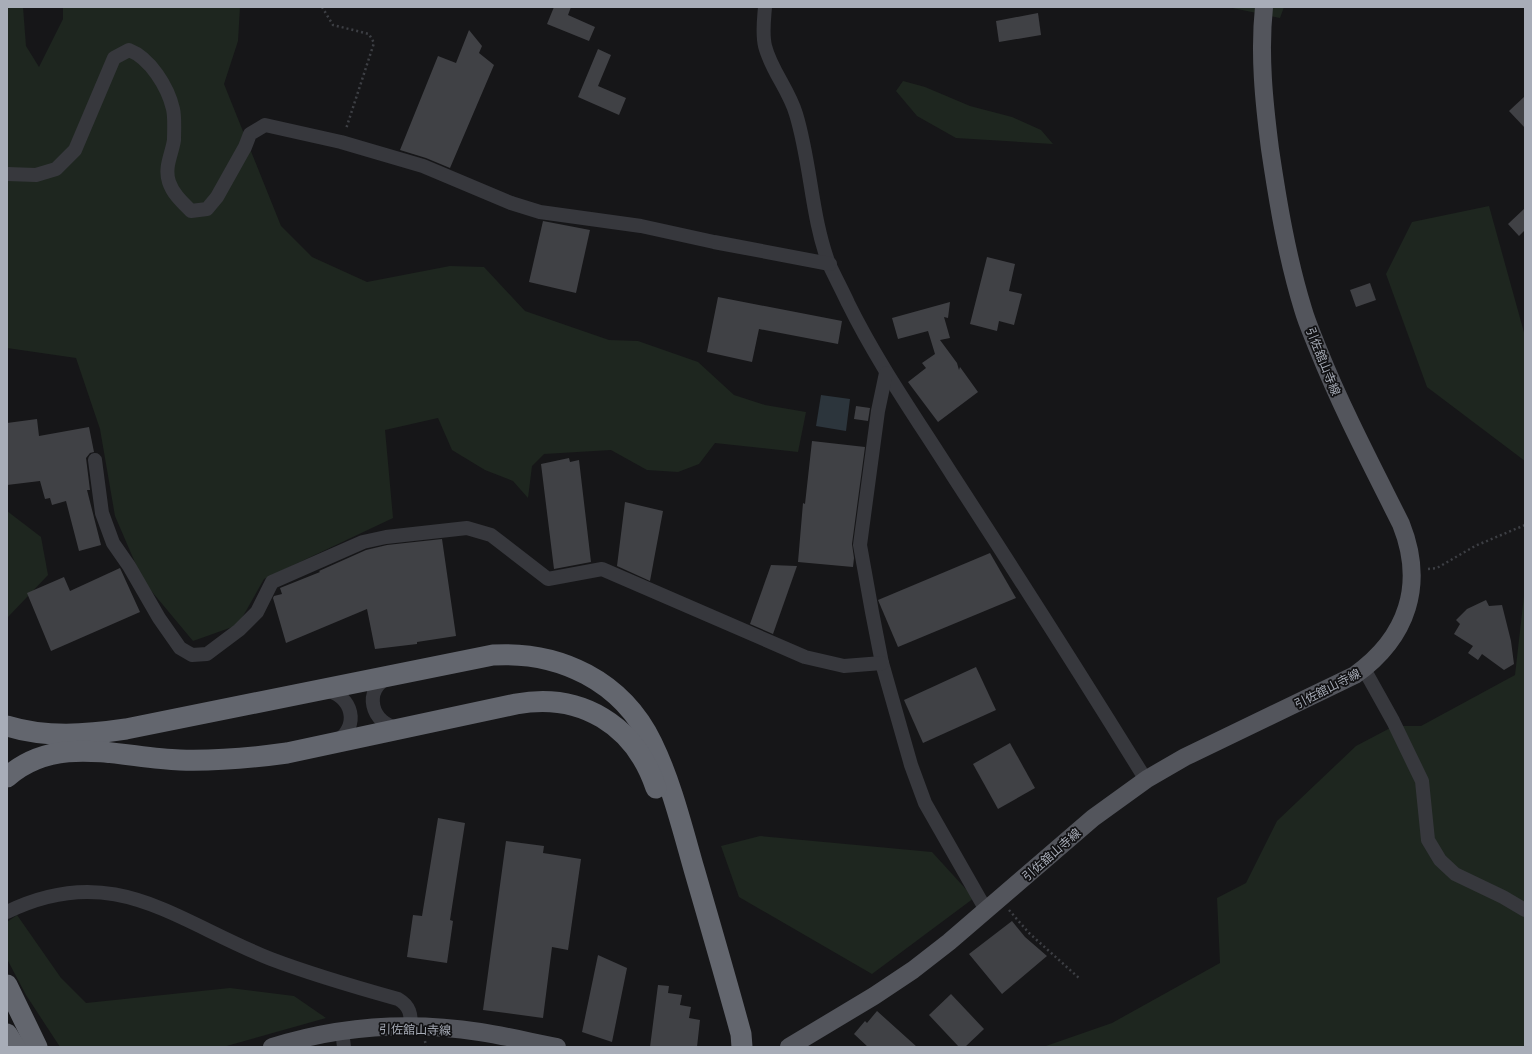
<svg xmlns="http://www.w3.org/2000/svg" width="1532" height="1054" font-family="Commissioner,'Noto Sans JP',sans-serif">
<rect width="100%" height="100%" fill="#161618"/>
<!-- green -->
<g fill="#1e261f">
<path d="M 7,7 L 23,7 L 26,46 L 39,67 L 63,19 L 63,7 L 240,7 L 238,41 L 224,84 L 281,226 L 312,257 L 367,282 L 450,266 L 484,267 L 525,311 L 609,340 L 638,341 L 698,362 L 734,395 L 765,405 L 806,412 L 798,452 L 715,443 L 699,464 L 678,472 L 647,470 L 611,450 L 544,454 L 532,466 L 528,498 L 513,481 L 485,470 L 452,450 L 438,418 L 385,430 L 393,518 L 264,579 L 238,625 L 193,641 L 143,581 L 115,516 L 100,429 L 76,358 L 7,348 Z"/>
<path d="M 1228,7 L 1284,7 L 1280,18 Z"/>
<path d="M 903,81 L 925,87 L 970,106 L 1012,117 L 1041,130 L 1053,144 L 956,138 L 917,116 L 896,91 Z"/>
<path d="M 1489,206 L 1525,336 L 1525,461 L 1427,387 L 1386,274 L 1412,222 Z"/>
<path d="M 7,511 L 41,537 L 48,575 L 7,618 Z"/>
<path d="M 1525,587 L 1525,1047 L 1043,1047 L 1112,1023 L 1220,963 L 1217,898 L 1246,883 L 1277,821 L 1356,746 L 1394,726 L 1421,726 L 1515,675 Z"/>
<path d="M 760,836 L 932,852 L 974,898 L 872,974 L 739,897 L 721,846 Z"/>
<path d="M 17,915 L 61,978 L 86,1003 L 230,988 L 294,996 L 326,1018 L 223,1047 L 60,1047 L 26,995 L 7,959 L 7,922 Z"/>
</g>
<!-- water -->
<path fill="#2c353c" d="M 821,395 L 850,399 L 846,431 L 816,426 Z"/>
<!-- building -->
<g fill="#404145">
<path d="M 554,7 L 571,7 L 568,15 L 595,27 L 589,41 L 547,24 Z"/>
<path d="M 1038,13 L 1041,35 L 999,42 L 996,21 Z"/>
<path d="M 469,30 L 482,46 L 479,53 L 494,65 L 450,168 L 426,158 L 400,150 L 438,56 L 456,63 Z"/>
<path d="M 598,49 L 611,55 L 598,86 L 626,98 L 619,115 L 578,97 Z"/>
<path d="M 1525,96 L 1525,128 L 1509,111 Z"/>
<path d="M 1525,208 L 1525,230 L 1519,236 L 1508,224 Z"/>
<path d="M 543,221 L 590,230 L 576,293 L 529,282 Z"/>
<path d="M 987,257 L 1015,264 L 1009,291 L 1022,294 L 1014,325 L 999,321 L 997,331 L 970,324 Z"/>
<path d="M 1370,283 L 1376,300 L 1356,307 L 1350,290 Z"/>
<path d="M 718,297 L 842,321 L 838,344 L 759,329 L 752,362 L 707,352 Z"/>
<path d="M 950,302 L 948,318 L 944,317 L 950,338 L 940,340 L 957,363 L 959,370 L 960,367 L 978,392 L 938,422 L 908,382 L 926,368 L 922,363 L 935,354 L 928,331 L 898,339 L 892,318 Z"/>
<path d="M 856,406 L 870,408 L 868,421 L 854,419 Z"/>
<path d="M 37,419 L 39,436 L 89,427 L 94,452 L 90,453 L 86,458 L 90,490 L 87,490 L 101,545 L 79,551 L 66,501 L 52,505 L 50,498 L 45,499 L 40,481 L 7,485 L 7,423 Z"/>
<path d="M 812,441 L 865,447 L 852,544 L 854,558 L 853,567 L 798,562 L 803,503 L 805,504 Z"/>
<path d="M 569,458 L 570,462 L 579,460 L 591,562 L 554,569 L 541,464 Z"/>
<path d="M 625,502 L 663,511 L 650,581 L 617,566 Z"/>
<path d="M 442,539 L 456,636 L 417,642 L 417,644 L 375,649 L 367,609 L 286,643 L 273,598 L 274,596 L 282,594 L 280,588 L 320,572 L 319,571 L 366,550 L 387,545 Z"/>
<path d="M 990,553 L 1016,598 L 898,647 L 878,600 Z"/>
<path d="M 771,565 L 797,566 L 773,634 L 750,624 Z"/>
<path d="M 120,568 L 140,612 L 51,651 L 27,593 L 64,577 L 70,591 Z"/>
<path d="M 1486,600 L 1489,606 L 1502,605 L 1511,641 L 1514,664 L 1504,670 L 1482,654 L 1478,660 L 1468,653 L 1473,646 L 1454,634 L 1460,624 L 1456,620 L 1467,609 Z"/>
<path d="M 976,667 L 996,710 L 923,743 L 904,700 Z"/>
<path d="M 1010,743 L 1035,788 L 998,809 L 973,764 Z"/>
<path d="M 438,818 L 465,823 L 450,920 L 453,921 L 447,963 L 407,957 L 413,915 L 422,916 Z"/>
<path d="M 506,841 L 544,846 L 543,853 L 581,859 L 568,950 L 552,947 L 543,1018 L 483,1010 Z"/>
<path d="M 1012,921 L 1025,937 L 1047,956 L 1002,994 L 969,954 Z"/>
<path d="M 598,955 L 627,968 L 612,1042 L 582,1032 Z"/>
<path d="M 658,985 L 669,986 L 668,993 L 682,995 L 680,1005 L 691,1007 L 689,1018 L 700,1020 L 697,1047 L 650,1047 Z"/>
<path d="M 951,994 L 984,1029 L 965,1047 L 959,1047 L 929,1015 Z"/>
<path d="M 877,1011 L 917,1047 L 868,1047 L 854,1034 L 865,1021 L 867,1023 Z"/>
</g>
<g fill="none" stroke-linecap="round" stroke-linejoin="round">
<!-- path -->
<g stroke="#3d3f44" stroke-width="2.5" stroke-dasharray="2 3" stroke-linecap="butt">
<path d="M 322,7 L 333,25 L 369,34 L 374,43 L 346,129"/>
<path d="M 1428,569 L 1437,568 L 1475,546 L 1525,525"/>
<path d="M 1009,910 L 1029,933 L 1079,978"/>
<path d="M 425,1041 L 426,1047"/>
</g>
<!-- minor -->
<g stroke="#37383d" stroke-width="14">
<path d="M 765,7 C 764,20 762,33 765,46 C 771,70 789,90 796,114 C 811,163 811,216 829,264 C 835,277 842,290 848,303 C 878,364 917,419 953,476 C 1018,576 1083,678 1146,780"/>
<path d="M 7,174 L 36,175 L 56,169 L 75,150 L 114,58 L 129,50 C 150,58 168,87 173,109 C 175,117 174,131 174,140 C 172,154 164,167 169,182 C 173,194 182,202 191,211 L 207,209 L 217,197 L 245,147 L 250,134 L 265,125 L 341,142 L 423,166 L 511,203 L 540,212 L 641,226 L 714,242 L 830,264"/>
<path d="M 886,373 L 878,411 L 860,545 L 872,612 L 882,663 L 911,765 L 925,803 L 986,910"/>
<path d="M 95,460 L 102,513 L 113,543 L 129,566 L 159,618 L 180,648 L 192,655 L 207,654 L 239,630 L 257,612 L 272,582 L 363,542 L 386,537 L 467,528 L 491,535 L 548,579 L 602,569 L 805,657 L 844,666 L 882,663"/>
<path d="M 1364,669 L 1393,721 L 1422,781 L 1428,840 L 1440,860 L 1455,874 L 1503,897 L 1525,910"/>
<path d="M 389,677 C 362,689 371,725 399,728"/>
<path d="M 324,690 C 353,694 361,728 335,742"/>
<path d="M 7,912 C 114,860 175,921 271,959 C 313,975 355,987 398,999 C 410,1006 411,1014 411,1027"/>
<path d="M 342,1031 L 344,1047"/>
</g>
<!-- major -->
<g stroke="#53555c" stroke-width="18">
<path d="M 272,1047 C 339,1026 411,1021 480,1032 C 506,1036 531,1042 557,1047"/>
<path d="M 789,1047 L 874,996 L 913,970 L 949,942 L 1093,818 L 1147,779 L 1185,757 L 1355,675 C 1408,637 1425,584 1401,524 C 1372,466 1342,409 1318,349 C 1313,336 1307,323 1303,309 C 1287,257 1278,203 1270,149 C 1264,102 1259,54 1264,7"/>
</g>
<!-- highway -->
<g stroke="#63666e" stroke-width="21">
<path d="M 7,726 C 46,738 86,735 126,729 L 493,655 C 560,651 622,681 652,743 C 671,782 682,827 694,869 C 710,924 726,979 741,1034 L 742,1047"/>
<path d="M 7,777 C 57,733 121,758 180,760 C 216,761 251,758 287,753 L 516,704 C 581,692 635,725 656,788"/>
<path d="M 7,985 L 37,1047"/>
<path d="M 7,1034 L 15,1047"/>
</g>
</g>
<g text-anchor="middle" dominant-baseline="central" stroke-width="3.5" stroke-linejoin="round" paint-order="stroke">
<!-- street labels -->
<g font-size="12" fill="#a8adb8" stroke="#111113">
<text transform="translate(1324 361) rotate(68)">引佐舘山寺線</text>
<text transform="translate(1327 688) rotate(-27)">引佐舘山寺線</text>
<text transform="translate(1051 854) rotate(-41)">引佐舘山寺線</text>
<text transform="translate(415 1029) rotate(1)">引佐舘山寺線</text>
</g>
</g>
<!-- border -->
<rect width="1532" height="1054" fill="none" stroke="#a8adb8" stroke-width="16"/>
</svg>
